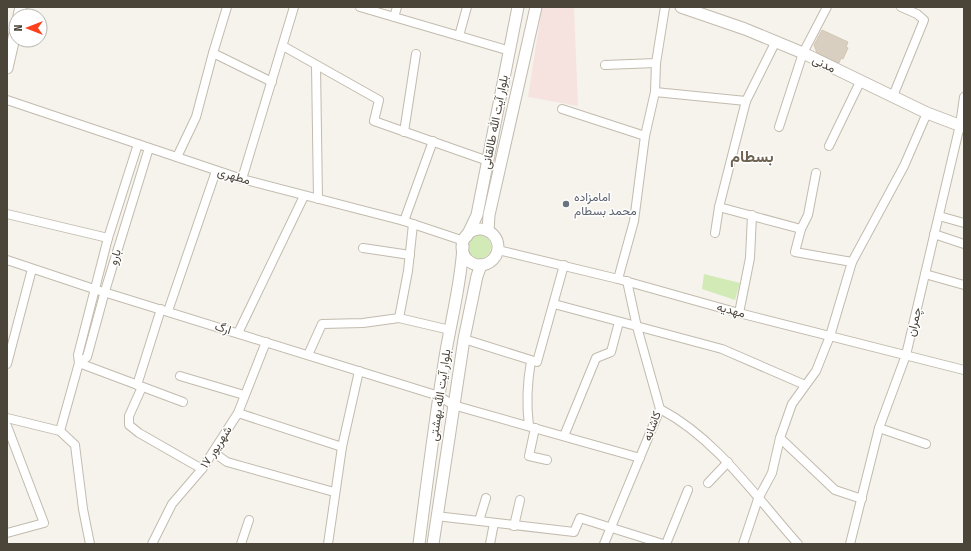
<svg xmlns="http://www.w3.org/2000/svg" width="971" height="551" font-family="'Fira Sans Condensed',Vazirmatn,sans-serif">
<rect width="100%" height="100%" fill="#f6f3ec"/>
<!-- medical -->
<path fill="#f6e3e0" d="M 542,7 L 574,8 L 578,106 L 528,97 Z"/>
<!-- green -->
<g fill="#d2eab5">
<circle cx="479" cy="247" r="12"/>
<path d="M 704,274 L 740,283 L 735,300 L 702,289 Z"/>
</g>
<!-- building -->
<path fill="#d8cfc1" stroke="#d3c7b4" d="M 822,30 L 848,42 L 846,47 L 848,48 L 843,59 L 841,58 L 839,63 L 817,53 L 814,45 Z"/>
<g fill="none" stroke-linecap="round" stroke-linejoin="round">
<defs>
<g id="minor">
<path d="M 360,7 L 510,51"/>
<path d="M 394,17 L 397,7"/>
<path d="M 459,36 L 467,7"/>
<path d="M 283,46 L 379,100 L 374,121 L 488,161"/>
<path d="M 213,53 L 272,82"/>
<path d="M 316,65 L 318,199"/>
<path d="M 605,65 L 656,63"/>
<path d="M 655,92 L 746,101"/>
<path d="M 893,96 L 924,20 L 917,14 L 901,7"/>
<path d="M 7,100 L 242,179 L 404,221 L 464,241"/>
<path d="M 562,109 L 645,136"/>
<path d="M 779,127 L 803,53 L 827,7"/>
<path d="M 404,132 L 416,54"/>
<path d="M 829,146 L 860,82"/>
<path d="M 177,157 L 196,117 L 213,53 L 227,7"/>
<path d="M 242,179 L 294,7"/>
<path d="M 719,207 L 801,229 L 795,252 L 852,262"/>
<path d="M 7,214 L 108,238"/>
<path d="M 939,216 L 964,223"/>
<path d="M 404,221 L 433,141"/>
<path d="M 801,229 L 808,215 L 816,173"/>
<path d="M 715,233 L 719,207 L 746,101 L 775,43"/>
<path d="M 934,234 L 964,244"/>
<path d="M 363,248 L 410,255"/>
<path d="M 498,250 L 618,279 L 739,313 L 964,370"/>
<path d="M 7,260 L 94,289 L 439,396 L 453,405 L 640,458"/>
<path d="M 925,274 L 964,285"/>
<path d="M 618,279 L 634,221 L 645,136 L 655,92 L 656,63 L 665,7"/>
<path d="M 554,304 L 722,349 L 805,385"/>
<path d="M 168,311 L 216,171"/>
<path d="M 739,313 L 750,258 L 752,215"/>
<path d="M 399,318 L 408,271 L 413,224"/>
<path d="M 238,333 L 304,196"/>
<path d="M 464,339 L 537,362 L 564,265"/>
<path d="M 308,355 L 322,324 L 363,323 L 399,318 L 450,330"/>
<path d="M 79,363 L 87,357 L 105,291 L 149,148"/>
<path d="M 79,363 L 183,402"/>
<path d="M 7,364 L 32,269"/>
<path d="M 180,376 L 244,395"/>
<path d="M 137,385 L 161,309"/>
<path d="M 142,387 L 129,416 L 129,425 L 139,433 L 202,469"/>
<path d="M 660,409 C 716,438 756,497 798,544"/>
<path d="M 238,413 L 342,447"/>
<path d="M 7,418 L 60,431 L 75,445 L 83,509 L 90,544"/>
<path d="M 7,426 L 44,523 L 7,533"/>
<path d="M 529,426 C 526,403 527,384 531,361"/>
<path d="M 535,428 L 529,456 L 547,460"/>
<path d="M 879,428 L 926,444"/>
<path d="M 60,431 L 79,363 L 78,355 L 108,238 L 138,144"/>
<path d="M 564,436 L 596,358 L 611,352 L 619,322"/>
<path d="M 780,438 L 835,490 L 862,499"/>
<path d="M 213,452 L 227,462 L 334,492"/>
<path d="M 708,483 L 728,462"/>
<path d="M 436,516 L 574,532 L 580,518 L 663,544"/>
<path d="M 479,521 L 486,498"/>
<path d="M 514,526 L 520,500"/>
<path d="M 152,544 L 172,504 L 202,469 L 238,413 L 266,342"/>
<path d="M 241,544 L 249,520"/>
<path d="M 328,544 L 342,447 L 359,371"/>
<path d="M 490,544 L 494,523"/>
<path d="M 604,544 L 660,409 L 637,327 L 627,281"/>
<path d="M 666,544 L 688,490"/>
<path d="M 743,544 L 758,499 L 772,473 L 780,438 L 792,404 L 816,371 L 830,336 L 852,262 L 904,166 L 927,113"/>
<path d="M 850,544 L 879,428 L 906,355 L 960,125 L 964,97"/>
</g>
<g id="tertiary">
<path d="M 681,7 L 745,29 L 803,53 L 927,113 L 964,127"/>
<path d="M 19,16 L 21,7"/>
<path d="M 7,68 L 16,29"/>
<circle cx="480" cy="247" r="18"/>
<path d="M 488,231 L 489,215 L 536,7"/>
<path d="M 467,236 L 477,215 L 518,7"/>
<path d="M 419,544 C 427,482 435,419 445,357 C 451,320 461,284 463,246"/>
<path d="M 433,544 L 464,339 L 477,276 L 481,265"/>
</g>
</defs>
<!-- minor casing -->
<use href="#minor" stroke="#c2bbae" stroke-width="10"/>
<!-- tertiary casing -->
<use href="#tertiary" stroke="#c2bbae" stroke-width="13"/>
<!-- minor -->
<use href="#minor" stroke="#fff" stroke-width="8"/>
<!-- tertiary -->
<use href="#tertiary" stroke="#fff" stroke-width="11"/>
</g>
<!-- markers -->
<circle fill="#6b7280" stroke="#fff" stroke-width="1.5" cx="566" cy="204" r="4"/>
<g text-anchor="middle" dominant-baseline="central" stroke-width="3" stroke-linejoin="round" paint-order="stroke">
<!-- street labels -->
<g font-size="12" fill="#4b4439" stroke="#fff">
<text transform="translate(824 64) rotate(27)">مدنی</text>
<text transform="translate(495 122) rotate(-79)">بلوار آیت الله طالقانی</text>
<text transform="translate(234 176) rotate(17)">مطهری</text>
<text transform="translate(115 257) rotate(-73)">بارو</text>
<text transform="translate(731 310) rotate(15)">مهدیه</text>
<text transform="translate(914 322) rotate(-77)">چمران</text>
<text transform="translate(223 328) rotate(17)">ارگ</text>
<text transform="translate(440 395) rotate(-82)">بلوار آیت الله بهشتی</text>
<text transform="translate(652 426) rotate(-70)">کاشانه</text>
<text transform="translate(216 447) rotate(-57)">۱۷ شهریور</text>
</g>
<!-- worship labels -->
<g font-size="12" fill="#5b616d" stroke="#fff" text-anchor="start">
<text x="574" y="197">امامزاده<tspan x="574" dy="14">محمد بسطام</tspan></text>
</g>
<!-- district labels -->
<g font-size="16" font-weight="bold" fill="#6e6250" stroke="#fff">
<text x="752" y="156">بسطام</text>
</g>
</g>
<!-- border -->
<rect width="971" height="551" fill="none" stroke="#4b4439" stroke-width="16"/>
<!-- north arrow -->
<g transform="translate(28 28) rotate(270)"><circle r="19" fill="#ffffff" stroke="#b7b4b0"/>
<path d="M0-3L7 15L0 10L-7 15Z" fill="#fc3f1d"/>
<text y="-6" font-size="11" font-weight="bold" text-anchor="middle" fill="#4b4439">N</text>
</g>
</svg>
